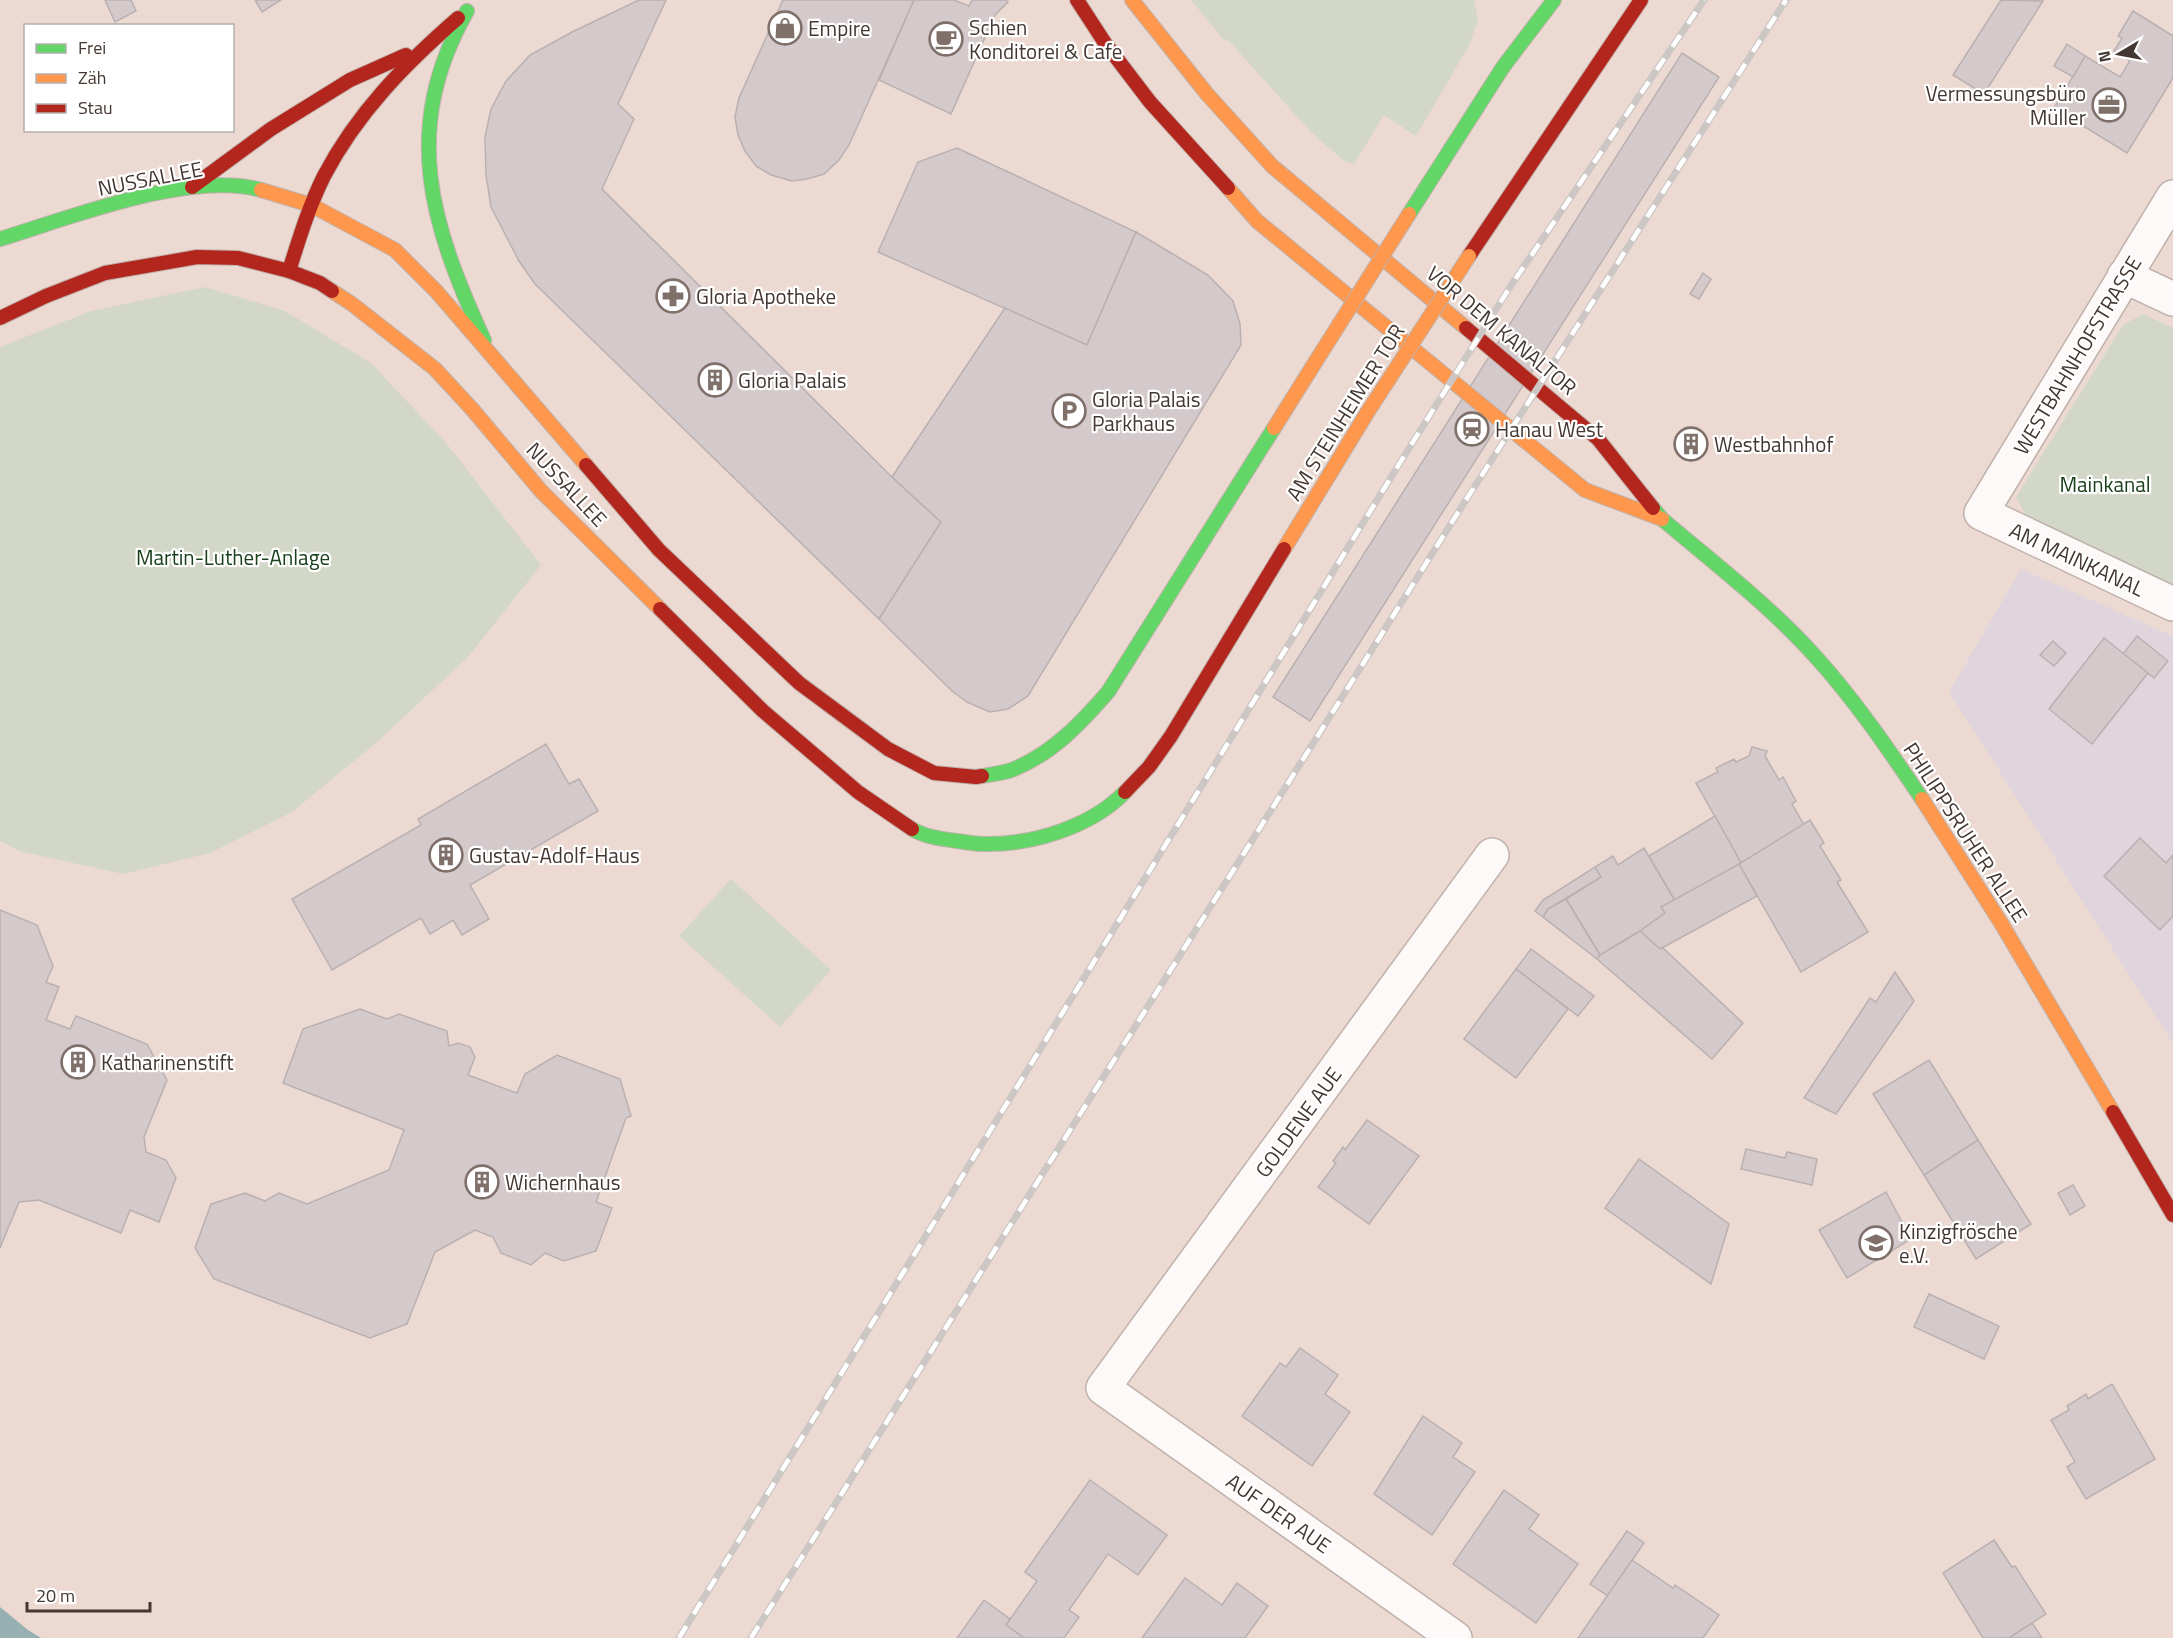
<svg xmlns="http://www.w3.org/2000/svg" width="2173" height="1638" font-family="'Titillium Web',sans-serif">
<rect width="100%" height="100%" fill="#ecdad2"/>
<!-- commercial -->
<path fill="#e0d5dd" d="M 2021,569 L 2173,636 L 2173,1044 L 1949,692 Z"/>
<!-- green -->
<g fill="#d3d7c7">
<path d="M 1191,0 L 1474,0 L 1478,19 L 1470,44 L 1416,136 L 1384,115 L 1354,164 L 1344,161 L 1312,133 L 1229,41 L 1223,39 Z"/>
<path d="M 205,287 L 285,311 L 371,363 L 447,444 L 541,565 L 468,657 L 376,743 L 292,812 L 210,853 L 123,874 L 19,851 L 0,841 L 0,347 L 91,311 Z"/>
<path d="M 2143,314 L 2173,328 L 2173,592 L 2032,527 L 2016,497 L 2123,325 Z"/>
<path d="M 731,879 L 831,970 L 780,1027 L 679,936 Z"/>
</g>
<!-- water -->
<path fill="#97b1b2" d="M 0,1607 L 28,1630 L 41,1638 L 0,1638 Z"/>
<!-- building -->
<g fill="#d4cacc" stroke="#bab0b1" stroke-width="1.5">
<path d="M 105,0 L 131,0 L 136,11 L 115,22 Z"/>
<path d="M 255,0 L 281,0 L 262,12 Z"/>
<path d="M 639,0 L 666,0 L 618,104 L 634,119 L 602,189 L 892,477 L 941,522 L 879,619 L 535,284 L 519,261 L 491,207 L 486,175 L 485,137 L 491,109 L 506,81 L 530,55 L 572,32 Z"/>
<path d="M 783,0 L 914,0 L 849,145 L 839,160 L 824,174 L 807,179 L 792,181 L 771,175 L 756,166 L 745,151 L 738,135 L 735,117 L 739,98 Z"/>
<path d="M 914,0 L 954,0 L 969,6 L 972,0 L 1006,0 L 1008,2 L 995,15 L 951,114 L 879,80 Z"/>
<path d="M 2001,0 L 2043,1 L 1984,94 L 1953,75 Z"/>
<path d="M 2133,11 L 2173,36 L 2173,78 L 2127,153 L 2054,108 L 2085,56 L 2120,77 L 2130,61 L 2114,51 L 2122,38 L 2118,36 Z"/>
<path d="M 2067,44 L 2085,56 L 2073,77 L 2054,66 Z"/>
<path d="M 1682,53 L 1719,77 L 1310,721 L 1273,697 Z"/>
<path d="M 957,148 L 1136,232 L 1087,345 L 878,252 L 918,162 Z"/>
<path d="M 1136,232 L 1208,275 L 1233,301 L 1240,324 L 1241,345 L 1028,696 L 1008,709 L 990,712 L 967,702 L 952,691 L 879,619 L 941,522 L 892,477 L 1005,308 L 1087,345 Z"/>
<path d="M 1703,273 L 1711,279 L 1699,299 L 1690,294 Z"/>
<path d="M 1690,436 L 1699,442 L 1693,452 L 1683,446 Z"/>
<path d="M 2137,636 L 2168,661 L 2154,678 L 2123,654 Z"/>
<path d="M 2104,638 L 2148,673 L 2092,744 L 2049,709 Z"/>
<path d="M 2053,641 L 2066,653 L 2054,666 L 2040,655 Z"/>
<path d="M 546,744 L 569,784 L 579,779 L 598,811 L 470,885 L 489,919 L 462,935 L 453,920 L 430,934 L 421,918 L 332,970 L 292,899 L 421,825 L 418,819 Z"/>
<path d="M 1752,747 L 1767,751 L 1765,756 L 1779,780 L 1783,777 L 1796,801 L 1792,804 L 1804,825 L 1741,863 L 1696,783 L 1718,772 L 1716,768 L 1734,759 L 1736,762 L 1749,756 Z"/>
<path d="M 1715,816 L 1741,863 L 1675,901 L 1649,856 Z"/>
<path d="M 1810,820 L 1824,843 L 1820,846 L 1841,880 L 1837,882 L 1868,932 L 1801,972 L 1739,864 Z"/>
<path d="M 2140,838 L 2166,863 L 2173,855 L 2173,916 L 2160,930 L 2104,876 Z"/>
<path d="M 1644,848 L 1675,901 L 1661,907 L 1665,913 L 1640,931 L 1600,955 L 1566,899 L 1601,877 L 1595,867 L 1613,856 L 1618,865 Z"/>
<path d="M 1739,864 L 1757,896 L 1660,949 L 1640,931 L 1665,913 L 1661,907 Z"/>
<path d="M 1595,867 L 1601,877 L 1548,909 L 1543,917 L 1535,911 L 1543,900 Z"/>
<path d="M 1566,899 L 1600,955 L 1597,959 L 1543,917 L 1548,909 Z"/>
<path d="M 0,910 L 37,925 L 53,966 L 46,982 L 59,987 L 46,1020 L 70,1029 L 76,1016 L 147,1044 L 167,1080 L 144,1137 L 146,1152 L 166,1160 L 176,1178 L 159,1222 L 130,1210 L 121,1233 L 39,1200 L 19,1202 L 0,1248 Z"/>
<path d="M 1640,931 L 1660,949 L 1663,948 L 1743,1023 L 1712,1059 L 1597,959 L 1600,955 Z"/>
<path d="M 1531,949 L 1594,996 L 1578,1016 L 1516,969 Z"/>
<path d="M 1516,969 L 1568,1009 L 1516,1078 L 1464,1039 Z"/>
<path d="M 1895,972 L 1914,1001 L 1836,1114 L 1804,1098 L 1870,998 L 1876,1002 Z"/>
<path d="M 360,1009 L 387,1019 L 399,1014 L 447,1031 L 449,1046 L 458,1043 L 470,1047 L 475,1057 L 468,1075 L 517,1093 L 525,1074 L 557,1055 L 620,1079 L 631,1116 L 626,1118 L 596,1202 L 612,1208 L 596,1251 L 564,1261 L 545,1253 L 531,1265 L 501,1253 L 493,1237 L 475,1230 L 435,1252 L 407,1324 L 370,1338 L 214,1279 L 195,1248 L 211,1204 L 245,1193 L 265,1201 L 279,1193 L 307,1204 L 389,1170 L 404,1130 L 283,1083 L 303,1029 Z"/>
<path d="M 1929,1060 L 1978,1140 L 1924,1175 L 1873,1094 Z"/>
<path d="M 1367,1120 L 1419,1156 L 1369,1224 L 1318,1187 L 1336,1163 L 1333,1161 L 1343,1147 L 1345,1150 Z"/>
<path d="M 1978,1140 L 2031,1224 L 1976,1259 L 1924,1175 Z"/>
<path d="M 1746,1149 L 1785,1158 L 1787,1152 L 1817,1159 L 1812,1185 L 1741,1169 Z"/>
<path d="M 1639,1159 L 1729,1224 L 1711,1284 L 1605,1208 Z"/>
<path d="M 2073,1185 L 2085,1206 L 2070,1215 L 2058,1193 Z"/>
<path d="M 1886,1192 L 1911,1239 L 1847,1278 L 1819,1230 Z"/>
<path d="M 1929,1294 L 1999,1326 L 1984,1359 L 1914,1327 Z"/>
<path d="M 1300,1348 L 1338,1375 L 1325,1394 L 1350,1412 L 1312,1466 L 1242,1416 L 1280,1363 L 1286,1367 Z"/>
<path d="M 2112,1384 L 2155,1459 L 2086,1499 L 2067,1467 L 2075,1462 L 2051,1420 L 2069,1410 L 2067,1406 L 2086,1394 L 2088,1399 Z"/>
<path d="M 1423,1416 L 1462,1443 L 1453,1457 L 1475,1472 L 1432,1535 L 1374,1494 Z"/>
<path d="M 1090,1480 L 1167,1535 L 1138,1575 L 1108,1554 L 1069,1610 L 1079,1617 L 1064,1638 L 1024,1638 L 1006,1625 L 1037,1581 L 1025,1572 Z"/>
<path d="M 1504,1490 L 1539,1515 L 1529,1529 L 1578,1564 L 1536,1623 L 1453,1564 Z"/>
<path d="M 1627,1531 L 1644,1543 L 1608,1596 L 1590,1584 Z"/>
<path d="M 1994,1540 L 2012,1567 L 2015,1566 L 2046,1614 L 2009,1638 L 1983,1638 L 1943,1573 Z"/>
<path d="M 1632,1560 L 1673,1588 L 1675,1585 L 1719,1615 L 1703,1638 L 1578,1638 Z"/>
<path d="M 1185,1578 L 1222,1605 L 1237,1583 L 1268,1606 L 1245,1638 L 1142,1638 Z"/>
<path d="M 984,1600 L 1010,1619 L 1006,1625 L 1024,1638 L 957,1638 Z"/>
<path d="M 2032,1623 L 2042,1638 L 2009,1638 Z"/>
</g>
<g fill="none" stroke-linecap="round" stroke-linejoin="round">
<defs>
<g id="street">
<path d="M 2173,197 L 1981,513 L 2173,604"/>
<path d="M 2124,276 L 2173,299"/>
<path d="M 1455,1638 L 1103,1388 L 1492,855"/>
</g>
<g id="fast">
<path d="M 467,11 C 400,130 431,224 484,340"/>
<path d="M 1409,214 L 1503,67 L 1554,0"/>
<path d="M 0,239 C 69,218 191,170 261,190"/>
<path d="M 1653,508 L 1662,519 C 1714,563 1769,605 1815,656 C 1855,700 1889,750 1922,799"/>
<path d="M 982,776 C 993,774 1005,773 1014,769 C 1053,753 1081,723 1108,692 L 1274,428"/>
<path d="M 912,829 C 925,837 942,839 957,841 C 966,842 975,844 984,844 C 1032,845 1091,827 1125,792"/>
</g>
<g id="slow">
<path d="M 1132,0 L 1207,94 L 1272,166 L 1466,328"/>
<path d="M 1228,188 L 1257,221 L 1585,490 L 1662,519"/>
<path d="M 261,190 L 311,205 L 395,250 L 436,291 L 586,465"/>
<path d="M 332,291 L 352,304 L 435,369 L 472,409 L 541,491 L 660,609"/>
<path d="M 1274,428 L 1316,361"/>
<path d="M 1284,549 L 1367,413"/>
<path d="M 1922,799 L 2001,923 L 2113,1112"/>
</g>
<g id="jam">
<path d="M 1077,0 L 1105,43 L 1150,102 L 1228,188"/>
<path d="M 192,187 L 271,129 L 350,80 L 406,55"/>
<path d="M 1469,256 L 1641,0"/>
<path d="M 289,271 C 299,239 309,206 324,176 C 357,113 405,64 458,18"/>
<path d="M 0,318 L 46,296 L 105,273 L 197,257 L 238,258 L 289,271 L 320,283 L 332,291"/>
<path d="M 1466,328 L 1598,439 L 1653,508"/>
<path d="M 586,465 L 659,550 L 799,683 L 888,749 L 934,773 L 976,777 L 982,776"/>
<path d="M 660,609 L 763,711 L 858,792 L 912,829"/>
<path d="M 1125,792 L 1149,767 L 1171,736 L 1284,549"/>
<path d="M 2113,1112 L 2173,1215"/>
</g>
</defs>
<!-- street casing -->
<use href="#street" stroke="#bfb1aa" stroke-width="36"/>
<!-- fast casing -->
<use href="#fast" stroke="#bfb1aa" stroke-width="16"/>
<!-- slow casing -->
<use href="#slow" stroke="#bfb1aa" stroke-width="16"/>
<!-- jam casing -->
<use href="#jam" stroke="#bfb1aa" stroke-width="16"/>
<!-- street -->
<use href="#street" stroke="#fcf9f8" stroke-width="33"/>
<!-- fast -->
<use href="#fast" stroke="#63d668" stroke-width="14"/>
<!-- slow -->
<use href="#slow" stroke="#ff974d" stroke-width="14"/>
<!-- jam -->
<use href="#jam" stroke="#b3261e" stroke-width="14"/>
<defs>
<g id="rail">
<path d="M 679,1638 L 1393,474 L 1510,287 L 1704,0"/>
<path d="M 751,1638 L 1464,503 L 1786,0"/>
</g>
</defs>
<!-- rail casing -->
<use href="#rail" stroke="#ccc7c5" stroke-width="7"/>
<!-- rail -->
<use href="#rail" stroke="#fff" stroke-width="4.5" stroke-dasharray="14" stroke-linecap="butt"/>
<defs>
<g id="slow-bridge">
<path d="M 1316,361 L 1409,214"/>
<path d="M 1367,413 L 1469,256"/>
</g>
</defs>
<!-- slow-bridge casing -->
<use href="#slow-bridge" stroke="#bfb1aa" stroke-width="16" stroke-linecap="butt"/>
<!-- slow-bridge -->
<use href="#slow-bridge" stroke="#ff974d" stroke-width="14"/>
</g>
<!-- icons -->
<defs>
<symbol id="shop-ring" viewBox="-11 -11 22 22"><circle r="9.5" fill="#fff" stroke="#7f7069" stroke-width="1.5"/><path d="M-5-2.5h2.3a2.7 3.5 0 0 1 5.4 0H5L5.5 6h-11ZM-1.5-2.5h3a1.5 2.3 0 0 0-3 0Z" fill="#7f7069"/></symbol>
<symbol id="cafe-ring" viewBox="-11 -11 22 22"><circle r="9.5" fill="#fff" stroke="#7f7069" stroke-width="1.5"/><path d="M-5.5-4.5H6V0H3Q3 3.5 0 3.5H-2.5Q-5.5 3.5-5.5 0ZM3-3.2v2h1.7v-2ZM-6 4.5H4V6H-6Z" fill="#7f7069"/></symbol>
<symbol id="office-ring" viewBox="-11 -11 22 22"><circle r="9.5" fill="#fff" stroke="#7f7069" stroke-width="1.5"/><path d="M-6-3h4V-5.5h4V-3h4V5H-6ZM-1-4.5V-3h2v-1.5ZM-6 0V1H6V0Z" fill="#7f7069"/></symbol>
<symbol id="pharmacy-ring" viewBox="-11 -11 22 22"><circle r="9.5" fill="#fff" stroke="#7f7069" stroke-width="1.5"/><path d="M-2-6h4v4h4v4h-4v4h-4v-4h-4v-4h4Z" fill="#7f7069"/></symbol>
<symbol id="building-ring" viewBox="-11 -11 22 22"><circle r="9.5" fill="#fff" stroke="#7f7069" stroke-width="1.5"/><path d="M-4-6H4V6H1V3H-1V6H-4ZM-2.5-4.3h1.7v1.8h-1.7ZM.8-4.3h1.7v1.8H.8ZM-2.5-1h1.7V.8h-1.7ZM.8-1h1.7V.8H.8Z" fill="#7f7069"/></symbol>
<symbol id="parking-ring" viewBox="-11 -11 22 22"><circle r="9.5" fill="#fff" stroke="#7f7069" stroke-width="1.5"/><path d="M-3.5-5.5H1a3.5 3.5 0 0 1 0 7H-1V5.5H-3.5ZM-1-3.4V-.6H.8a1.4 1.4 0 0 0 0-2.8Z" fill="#7f7069"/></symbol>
<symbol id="station-ring" viewBox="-11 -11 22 22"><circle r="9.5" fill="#fff" stroke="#7f7069" stroke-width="1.5"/><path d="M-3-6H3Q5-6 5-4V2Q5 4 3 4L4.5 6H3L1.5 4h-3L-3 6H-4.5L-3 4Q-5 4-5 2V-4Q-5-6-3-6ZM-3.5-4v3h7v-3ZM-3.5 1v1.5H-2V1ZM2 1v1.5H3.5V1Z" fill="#7f7069"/></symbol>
<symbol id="school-ring" viewBox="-11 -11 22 22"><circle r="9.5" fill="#fff" stroke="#7f7069" stroke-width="1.5"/><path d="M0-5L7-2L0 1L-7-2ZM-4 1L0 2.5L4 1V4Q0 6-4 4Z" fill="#7f7069"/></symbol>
</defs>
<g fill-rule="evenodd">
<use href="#shop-ring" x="766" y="9" width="38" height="38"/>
<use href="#cafe-ring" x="927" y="20" width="38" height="38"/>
<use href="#office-ring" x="2090" y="86" width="38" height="38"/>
<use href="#pharmacy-ring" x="654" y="277" width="38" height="38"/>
<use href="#building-ring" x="696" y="361" width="38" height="38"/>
<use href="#parking-ring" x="1050" y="392" width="38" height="38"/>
<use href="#station-ring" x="1453" y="410" width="38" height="38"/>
<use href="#building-ring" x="1672" y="425" width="38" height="38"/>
<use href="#building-ring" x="427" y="836" width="38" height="38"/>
<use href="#building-ring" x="59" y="1043" width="38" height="38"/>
<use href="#building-ring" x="463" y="1163" width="38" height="38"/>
<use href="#school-ring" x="1857" y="1224" width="38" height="38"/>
</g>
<g text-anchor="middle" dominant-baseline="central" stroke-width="4.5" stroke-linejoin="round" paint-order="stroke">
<!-- poi labels -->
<g font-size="21" fill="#443731" stroke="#fff" text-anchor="start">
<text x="969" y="27">Schien<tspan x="969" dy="24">Konditorei &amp; Cafe</tspan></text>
<text x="808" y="28">Empire</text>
<text x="2086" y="93" text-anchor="end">Vermessungsbüro<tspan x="2086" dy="24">Müller</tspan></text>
<text x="696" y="296">Gloria Apotheke</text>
<text x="738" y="380">Gloria Palais</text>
<text x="1092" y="399">Gloria Palais<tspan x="1092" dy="24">Parkhaus</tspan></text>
<text x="1495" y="429">Hanau West</text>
<text x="1714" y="444">Westbahnhof</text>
<text x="469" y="855">Gustav-Adolf-Haus</text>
<text x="101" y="1062">Katharinenstift</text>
<text x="505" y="1182">Wichernhaus</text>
<text x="1899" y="1231">Kinzigfrösche<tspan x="1899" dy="24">e.V.</tspan></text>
</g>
<!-- street labels -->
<g font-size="21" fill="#443731" stroke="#fff">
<text transform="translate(150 178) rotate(-11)">NUSSALLEE</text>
<text transform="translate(1502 330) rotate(40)">VOR DEM KANALTOR</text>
<text transform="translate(2077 355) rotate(-59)">WESTBAHNHOFSTRASSE</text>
<text transform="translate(1345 412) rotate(-58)">AM STEINHEIMER TOR</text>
<text transform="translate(567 484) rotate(47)">NUSSALLEE</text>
<text transform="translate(2077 559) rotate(25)">AM MAINKANAL</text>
<text transform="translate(1966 832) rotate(57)">PHILIPPSRUHER ALLEE</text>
<text transform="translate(1298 1122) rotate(-54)">GOLDENE AUE</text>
<text transform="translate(1279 1513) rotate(35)">AUF DER AUE</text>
</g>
<!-- park labels -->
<g font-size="21" fill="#1a411b" stroke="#fff">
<text x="2105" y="484">Mainkanal</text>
<text x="233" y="557">Martin-Luther-Anlage</text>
</g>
</g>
<!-- legend -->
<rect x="24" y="24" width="210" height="108" fill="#ffffff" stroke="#b4afad" stroke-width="1.5"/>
<rect x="36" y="44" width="30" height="9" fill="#63d668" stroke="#b4afad" stroke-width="1.5"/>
<text x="78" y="54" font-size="18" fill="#443731">Frei</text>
<rect x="36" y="74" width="30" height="9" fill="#ff974d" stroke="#b4afad" stroke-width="1.5"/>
<text x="78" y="84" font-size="18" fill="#443731">Zäh</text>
<rect x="36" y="104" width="30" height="9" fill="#b3261e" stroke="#b4afad" stroke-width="1.5"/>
<text x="78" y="114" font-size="18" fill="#443731">Stau</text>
<!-- north arrow -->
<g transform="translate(2119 54) rotate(260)" stroke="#ffffff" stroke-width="4.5" paint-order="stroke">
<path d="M0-4.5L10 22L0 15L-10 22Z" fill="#443731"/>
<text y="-9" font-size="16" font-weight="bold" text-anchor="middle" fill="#443731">N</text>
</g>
<!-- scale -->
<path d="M27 1602v9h123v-9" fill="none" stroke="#443731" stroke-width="3"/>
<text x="36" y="1602" font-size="18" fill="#443731" stroke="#ffffff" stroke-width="4.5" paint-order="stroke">20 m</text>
</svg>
